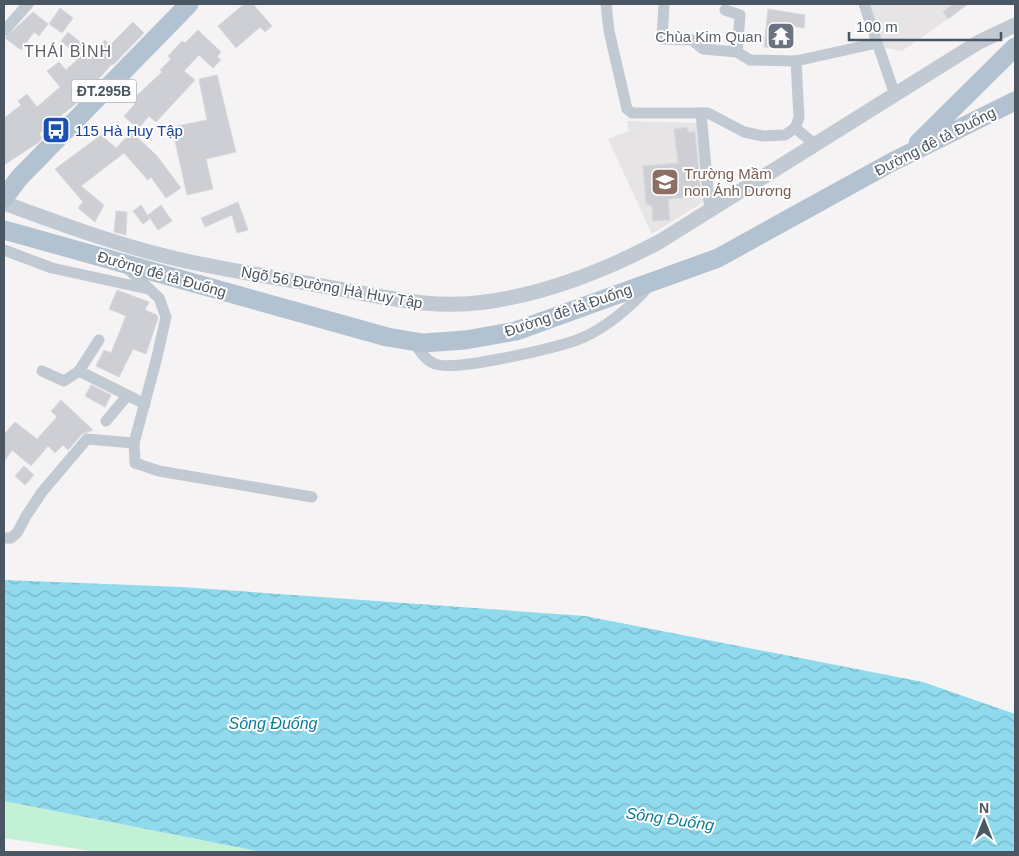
<svg xmlns="http://www.w3.org/2000/svg" width="1019" height="856" font-family="Arial,sans-serif">
<defs>
<pattern id="water-waves" width="16" height="10" patternUnits="userSpaceOnUse" patternTransform="scale(1.25)"><rect width="16" height="10" fill="#90daee"/><path d="M0 5q4-4 8 0t8 0" fill="none" stroke="#78b4c4"/></pattern>
</defs>
<rect width="100%" height="100%" fill="#f5f3f3"/>
<!-- education -->
<g fill="#e6e4e5">
<path d="M 869,4 L 969,4 L 902,51 L 885,48 Z"/>
<path d="M 627,121 L 698,123 L 705,201 L 652,234 L 608,139 L 629,131 Z"/>
</g>
<!-- green -->
<path fill="#c3f1d5" d="M 4,801 L 262,852 L 98,852 L 4,838 Z"/>
<!-- water -->
<path fill="url(#water-waves)" d="M 4,580 L 182,587 L 585,616 L 923,682 L 1015,714 L 1015,852 L 262,852 L 4,801 Z"/>
<!-- building -->
<g fill="#cdcfd5" stroke="#d7d9de">
<path d="M 244,4 L 253,4 L 272,26 L 265,32 L 260,27 L 236,48 L 218,26 Z"/>
<path d="M 953,4 L 968,4 L 948,19 L 943,12 Z"/>
<path d="M 60,8 L 73,18 L 62,33 L 49,24 Z"/>
<path d="M 768,9 L 805,15 L 804,28 L 779,24 L 775,48 L 764,47 Z"/>
<path d="M 33,12 L 48,24 L 39,36 L 34,32 L 21,50 L 5,38 Z"/>
<path d="M 133,22 L 144,33 L 113,65 L 112,64 L 79,101 L 39,134 L 42,138 L 39,142 L 4,165 L 4,118 L 21,105 L 18,101 L 27,94 L 37,107 L 60,87 L 47,71 L 59,62 L 66,70 L 80,57 L 61,41 L 68,32 L 93,53 L 105,40 L 110,45 Z"/>
<path d="M 198,30 L 221,52 L 217,57 L 221,60 L 213,68 L 199,55 L 184,71 L 195,80 L 156,122 L 149,116 L 138,129 L 124,116 L 135,104 L 132,100 L 162,72 L 160,70 L 171,59 L 168,56 L 182,41 L 185,43 Z"/>
<path d="M 217,75 L 236,152 L 206,159 L 213,189 L 187,195 L 172,127 L 207,120 L 199,79 Z"/>
<path d="M 687,127 L 688,132 L 695,132 L 701,196 L 668,199 L 670,220 L 653,221 L 652,206 L 646,203 L 643,166 L 678,163 L 674,129 Z"/>
<path d="M 132,132 L 157,156 L 181,188 L 166,198 L 151,177 L 148,180 L 124,153 L 81,186 L 104,205 L 95,222 L 78,208 L 83,202 L 55,169 L 101,135 L 116,148 Z"/>
<path d="M 238,202 L 248,230 L 237,233 L 232,215 L 205,227 L 201,218 Z"/>
<path d="M 141,205 L 150,219 L 143,224 L 133,211 Z"/>
<path d="M 161,205 L 172,221 L 158,230 L 148,215 Z"/>
<path d="M 116,211 L 127,212 L 126,235 L 114,232 Z"/>
<path d="M 117,290 L 149,302 L 145,310 L 157,315 L 158,318 L 146,354 L 133,349 L 119,377 L 96,366 L 104,350 L 111,353 L 126,316 L 109,309 Z"/>
<path d="M 91,385 L 111,395 L 105,407 L 85,396 Z"/>
<path d="M 61,400 L 93,430 L 82,434 L 68,450 L 63,445 L 55,453 L 48,446 L 31,466 L 12,450 L 4,462 L 4,434 L 15,422 L 37,439 L 57,417 L 51,411 Z"/>
<path d="M 24,466 L 34,475 L 25,485 L 15,476 Z"/>
</g>
<g fill="none" stroke-linecap="round" stroke-linejoin="round">
<!-- minor -->
<g stroke="#c1cad2" stroke-width="11">
<path d="M 606,4 L 609,31 L 627,109 L 632,113 L 708,113 L 744,132 L 763,136 L 785,135 L 795,128 L 799,118 L 796,61"/>
<path d="M 664,4 L 662,39 L 692,40 L 703,49 L 737,52"/>
<path d="M 864,4 L 895,95"/>
<path d="M 725,10 L 740,15 L 737,52 L 750,60 L 796,61 L 877,43"/>
<path d="M 4,31 L 28,4"/>
<path d="M 701,113 L 710,212"/>
<path d="M 795,128 L 816,145"/>
<path d="M 4,250 L 52,268 L 148,289"/>
<path d="M 125,266 L 159,298 L 166,317 L 156,361 L 134,443 L 135,463 L 159,471 L 312,497"/>
<path d="M 99,340 L 79,371 L 145,404"/>
<path d="M 414,342 C 419,350 425,360 435,364 C 455,372 554,348 577,340 C 604,330 632,306 650,285"/>
<path d="M 42,371 L 64,381 L 79,371"/>
<path d="M 106,421 L 127,396"/>
<path d="M 4,538 L 11,538 L 17,533 L 26,516 L 42,492 L 87,439 L 134,443"/>
</g>
<!-- tertiary -->
<path stroke="#c1cad2" stroke-width="15" d="M 4,203 C 58,223 112,243 169,257 C 221,270 275,277 328,287 C 381,296 431,310 485,302 C 545,294 606,270 659,242 L 979,42 L 1015,25"/>
<!-- primary -->
<g stroke="#b3c2d1" stroke-width="19">
<path d="M 918,143 L 1015,47"/>
<path d="M 4,198 L 19,178 L 189,4"/>
<path d="M 4,230 L 387,337 L 423,343 L 465,340 L 516,331 L 718,258 L 892,162 L 1015,101"/>
</g>
</g>
<!-- icons -->
<defs>
<symbol id="temple-square" viewBox="-11 -11 22 22"><rect x="-9" y="-9" width="18" height="18" rx="4" fill="#6b7280" stroke="#fff"/><path d="M0-6L5-2H3V0L6.5 2.5H4V6H1.5V3h-3V6H-4V2.5H-6.5L-3 0V-2H-5Z" fill="#fff"/></symbol>
<symbol id="bus-square" viewBox="-11 -11 22 22"><rect x="-9" y="-9" width="18" height="18" rx="4" fill="#1a4fb4" stroke="#fff"/><path d="M-5-6H5V4H4V6H2V4H-2V6H-4V4H-5ZM-3.5-4V0h7V-4ZM-3.5 1.2v1.5H-2V1.2ZM2 1.2v1.5H3.5V1.2Z" fill="#fff"/></symbol>
<symbol id="school-square" viewBox="-11 -11 22 22"><rect x="-9" y="-9" width="18" height="18" rx="4" fill="#8d6e63" stroke="#fff"/><path d="M0-5L7-2L0 1L-7-2ZM-4 1L0 2.5L4 1V4Q0 6-4 4Z" fill="#fff"/></symbol>
</defs>
<g fill-rule="evenodd">
<use href="#temple-square" x="765" y="20" width="32" height="32"/>
<use href="#bus-square" x="40" y="114" width="32" height="32"/>
<use href="#school-square" x="649" y="166" width="32" height="32"/>
</g>
<g text-anchor="middle" dominant-baseline="central" stroke-width="4" stroke-linejoin="round" paint-order="stroke">
<!-- shield labels -->
<rect fill="#fff" stroke="#808990" stroke-width="1" x="71.5" y="79.5" width="65" height="23" rx="4"/>
<g font-size="14" font-weight="bold" fill="#4a5661">
<text x="104" y="91">ĐT.295B</text>
</g>
<!-- worship labels -->
<g font-size="15" fill="#5b616d" stroke="#fff" text-anchor="end">
<text x="762" y="36">Chùa Kim Quan</text>
</g>
<!-- transit labels -->
<g font-size="15" fill="#164399" stroke="#fff" text-anchor="start">
<text x="75" y="130">115 Hà Huy Tập</text>
</g>
<!-- street labels -->
<g font-size="15" fill="#4a5661" stroke="#fff">
<text transform="translate(935 141) rotate(-27)">Đường đê tả Đuống</text>
<text transform="translate(162 274) rotate(16)">Đường đê tả Đuống</text>
<text transform="translate(332 287) rotate(10)">Ngõ 56 Đường Hà Huy Tập</text>
<text transform="translate(568 310) rotate(-19)">Đường đê tả Đuống</text>
</g>
<!-- education labels -->
<g font-size="15" fill="#785e54" stroke="#fff" text-anchor="start">
<text x="684" y="173">Trường Mầm<tspan x="684" dy="17">non Ánh Dương</tspan></text>
</g>
<!-- neighbourhood labels -->
<g font-size="16" letter-spacing="1" fill="#5f6368" stroke="#fff">
<text x="68" y="51">THÁI BÌNH</text>
</g>
<!-- water labels -->
<g font-size="16" font-style="italic" fill="#0c7c9b" stroke="#fff">
<text x="273" y="723">Sông Đuống</text>
<text transform="translate(670 819) rotate(8)">Sông Đuống</text>
</g>
</g>
<!-- border -->
<rect width="1019" height="856" fill="none" stroke="#4a5661" stroke-width="10"/>
<!-- north arrow -->
<g transform="translate(984 821)" stroke="#ffffff" stroke-width="4" paint-order="stroke">
<path d="M0-4L9 19L0 12L-9 19Z" fill="#4a5661"/>
<text y="-8" font-size="14" font-weight="bold" text-anchor="middle" fill="#4a5661">N</text>
</g>
<!-- scale -->
<path d="M849 32v8h152v-8" fill="none" stroke="#4a5661" stroke-width="2.5"/>
<text x="856" y="32" font-size="15" fill="#4a5661" stroke="#ffffff" stroke-width="4" paint-order="stroke">100 m</text>
</svg>
